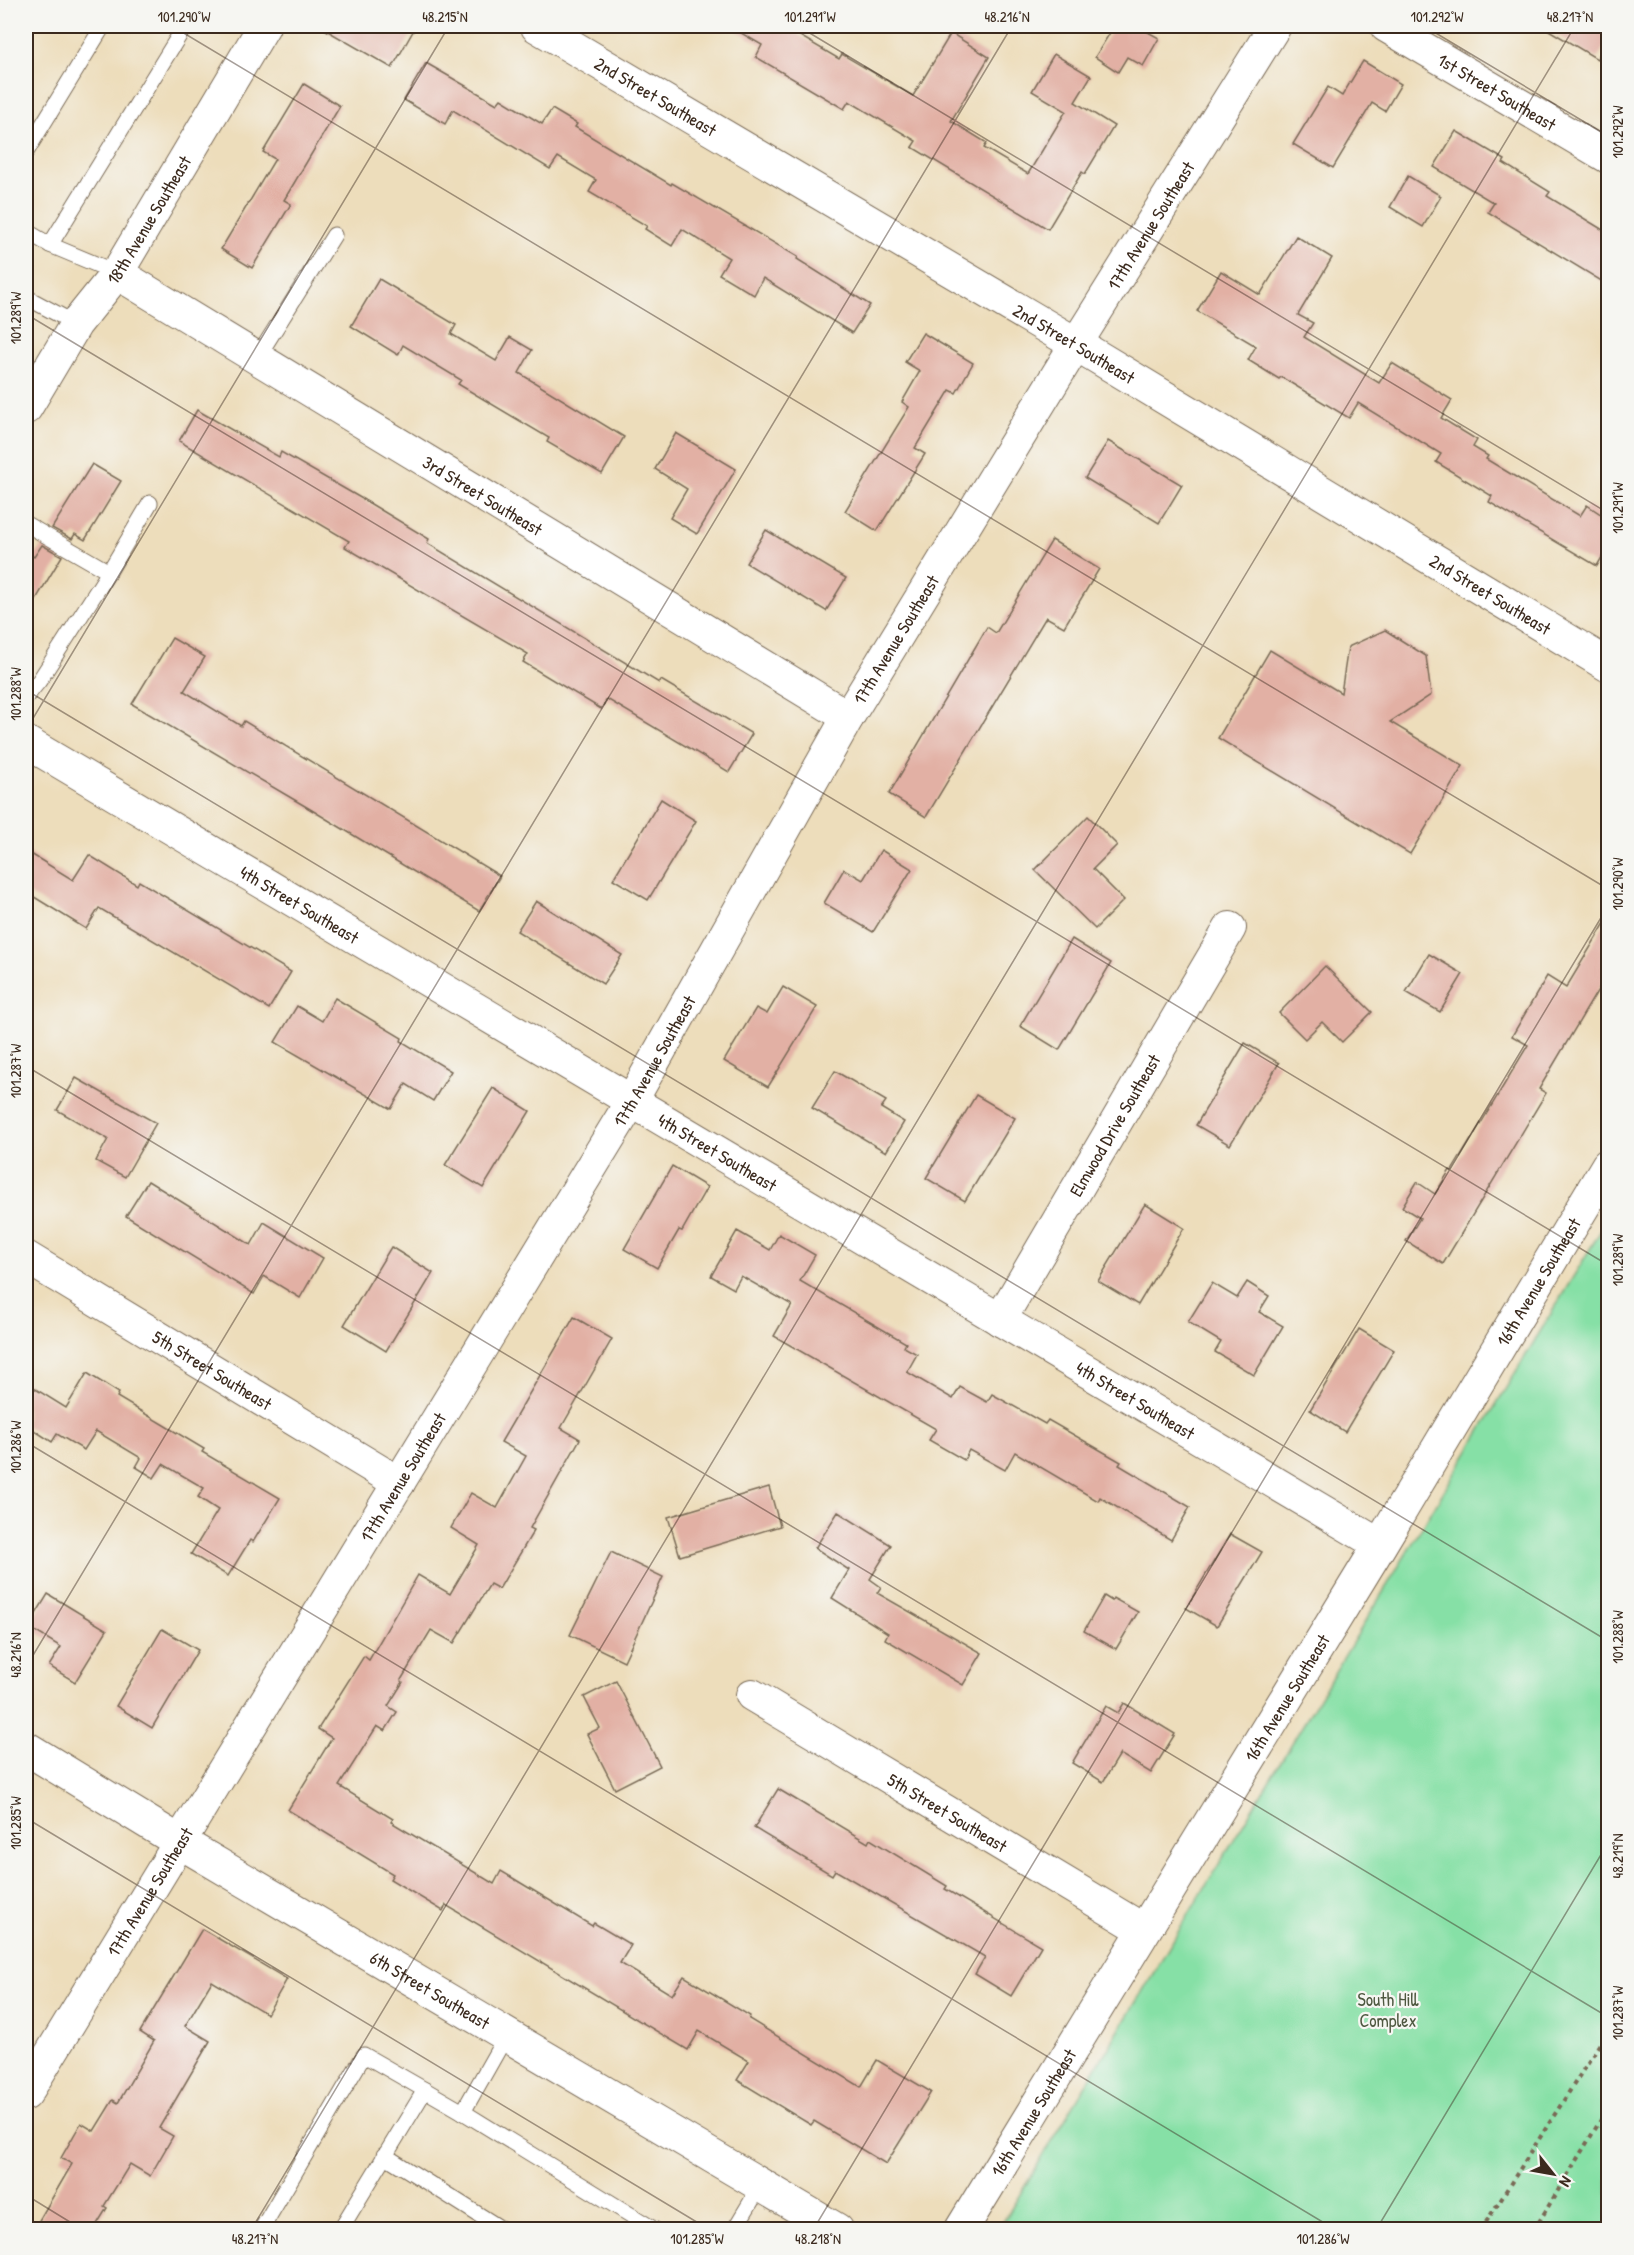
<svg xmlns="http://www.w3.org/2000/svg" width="1634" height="2255" font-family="'Patrick Hand',sans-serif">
<rect width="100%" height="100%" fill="#f6f6f2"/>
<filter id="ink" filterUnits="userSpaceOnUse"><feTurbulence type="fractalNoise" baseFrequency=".0167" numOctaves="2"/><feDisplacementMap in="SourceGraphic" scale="12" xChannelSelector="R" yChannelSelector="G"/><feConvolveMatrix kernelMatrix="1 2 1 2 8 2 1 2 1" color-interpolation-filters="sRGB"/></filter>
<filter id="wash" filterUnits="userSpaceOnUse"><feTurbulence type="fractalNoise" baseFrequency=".008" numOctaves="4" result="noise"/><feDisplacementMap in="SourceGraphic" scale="24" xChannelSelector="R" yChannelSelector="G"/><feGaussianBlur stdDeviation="1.35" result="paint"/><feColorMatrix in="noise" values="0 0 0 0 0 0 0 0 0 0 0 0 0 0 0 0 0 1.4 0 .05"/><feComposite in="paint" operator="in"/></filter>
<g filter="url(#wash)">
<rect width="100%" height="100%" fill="#edddbb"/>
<!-- green -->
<path fill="#86e0a6" stroke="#608562" stroke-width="1.5" d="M 1608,1219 L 1608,2229 L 999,2229 Z"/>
<g id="blocks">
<!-- building -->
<g fill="#e2b0a4">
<path d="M 319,26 L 416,26 L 392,68 Z"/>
<path d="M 729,26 L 783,26 L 839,59 L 842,54 L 913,96 L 951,33 L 989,57 L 951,121 L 987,143 L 984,148 L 1028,174 L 1066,111 L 1032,91 L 1054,54 L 1091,76 L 1075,102 L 1114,126 L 1085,174 L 1082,172 L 1048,229 L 912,147 L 916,141 L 849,101 L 844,109 L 756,57 L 762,45 Z"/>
<path d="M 1114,26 L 1137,26 L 1159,38 L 1143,66 L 1127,57 L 1118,72 L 1095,57 Z"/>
<path d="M 1542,26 L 1608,26 L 1608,40 L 1597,59 Z"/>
<path d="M 1363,61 L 1401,84 L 1385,111 L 1372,103 L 1333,168 L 1293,144 L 1328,87 L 1342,96 Z"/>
<path d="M 426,63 L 497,104 L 501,99 L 542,124 L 552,109 L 577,124 L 575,127 L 671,185 L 672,183 L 798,257 L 797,259 L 870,305 L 852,333 L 763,278 L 754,295 L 719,274 L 729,258 L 682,229 L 672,246 L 645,229 L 647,226 L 589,192 L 596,180 L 558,157 L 550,169 L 453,110 L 445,124 L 404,100 Z"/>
<path d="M 304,84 L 340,106 L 284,200 L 291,204 L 252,268 L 221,249 L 275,159 L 263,152 Z"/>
<path d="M 1456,131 L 1505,160 L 1503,163 L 1550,192 L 1547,196 L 1608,233 L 1608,285 L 1488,212 L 1494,203 L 1434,167 Z"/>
<path d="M 1408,176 L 1441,196 L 1423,227 L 1390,207 Z"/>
<path d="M 1296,236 L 1332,258 L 1298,315 L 1313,323 L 1304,337 L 1379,383 L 1392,363 L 1452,400 L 1441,418 L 1477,440 L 1473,447 L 1488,456 L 1486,459 L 1580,516 L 1587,505 L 1608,519 L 1608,547 L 1597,566 L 1489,502 L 1492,496 L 1436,462 L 1441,454 L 1358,403 L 1349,418 L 1281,377 L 1279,379 L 1248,360 L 1256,346 L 1197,311 L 1221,271 L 1260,295 Z"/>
<path d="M 379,279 L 456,325 L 451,334 L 496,361 L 510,337 L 532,350 L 519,373 L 624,437 L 602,474 L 547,442 L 549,438 L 458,384 L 461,380 L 403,345 L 398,355 L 351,326 Z"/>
<path d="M 923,333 L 973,363 L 956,393 L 950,390 L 915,448 L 925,454 L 877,531 L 845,511 L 909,407 L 902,402 L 920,371 L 905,362 Z"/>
<path d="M 197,410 L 279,457 L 281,452 L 371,504 L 429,539 L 427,543 L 659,683 L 661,680 L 752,734 L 729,772 L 607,699 L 601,709 L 523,662 L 528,654 L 345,547 L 349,541 L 179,441 Z"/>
<path d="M 676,433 L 736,469 L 697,534 L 670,518 L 687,489 L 655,469 Z"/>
<path d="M 1108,441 L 1182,485 L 1159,523 L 1085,478 Z"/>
<path d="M 92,464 L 121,481 L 85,540 L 75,534 L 72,539 L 52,528 Z"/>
<path d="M 766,530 L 846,578 L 826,611 L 746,563 Z"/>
<path d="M 1052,540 L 1099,569 L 1064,627 L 1046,617 L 926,817 L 889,794 L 987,627 L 996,633 Z"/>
<path d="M 42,545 L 62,556 L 26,616 L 26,552 L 34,557 Z"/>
<path d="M 1385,630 L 1426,656 L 1431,695 L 1390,722 L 1463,766 L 1410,854 L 1218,738 L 1270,650 L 1341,693 L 1348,647 Z"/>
<path d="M 172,638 L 205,657 L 184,691 L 241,726 L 244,721 L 500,876 L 479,911 L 310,809 L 132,704 Z"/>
<path d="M 661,799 L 696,821 L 648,900 L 613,879 Z"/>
<path d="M 1088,816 L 1117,845 L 1093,869 L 1124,900 L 1095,929 L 1035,870 Z"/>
<path d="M 881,850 L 912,869 L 873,932 L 824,903 L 844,869 L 863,880 Z"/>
<path d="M 26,851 L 73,880 L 89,855 L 137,885 L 139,881 L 291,972 L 269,1009 L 99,908 L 86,929 L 26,892 Z"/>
<path d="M 536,901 L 622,955 L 603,984 L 517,931 Z"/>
<path d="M 1608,918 L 1608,973 L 1539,1089 L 1546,1093 L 1443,1264 L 1406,1241 L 1420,1218 L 1402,1207 L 1417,1182 L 1435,1194 L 1450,1170 L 1452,1171 L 1528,1045 L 1512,1036 L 1547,976 L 1566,988 Z"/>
<path d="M 1072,939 L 1111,963 L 1059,1050 L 1020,1026 Z"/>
<path d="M 1429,954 L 1463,974 L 1440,1012 L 1406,992 Z"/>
<path d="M 1325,966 L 1372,1012 L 1342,1042 L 1322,1022 L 1305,1039 L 1279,1013 Z"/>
<path d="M 783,987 L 817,1007 L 768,1087 L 724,1061 L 756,1008 L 767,1014 Z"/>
<path d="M 335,998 L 402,1038 L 401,1041 L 451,1071 L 433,1101 L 406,1084 L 391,1109 L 275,1042 L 297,1006 L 322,1021 Z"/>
<path d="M 1245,1043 L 1279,1063 L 1230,1145 L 1196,1125 Z"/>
<path d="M 835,1071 L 886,1101 L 881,1108 L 904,1122 L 886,1152 L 812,1108 Z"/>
<path d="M 76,1078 L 156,1123 L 125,1177 L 96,1161 L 108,1139 L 57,1110 Z"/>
<path d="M 493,1088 L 530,1111 L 483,1188 L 445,1165 Z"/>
<path d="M 976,1095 L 1015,1118 L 965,1201 L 926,1178 Z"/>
<path d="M 672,1166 L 707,1187 L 682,1231 L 679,1230 L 657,1268 L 624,1249 Z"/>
<path d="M 148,1181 L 251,1245 L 264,1222 L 323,1258 L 300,1298 L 264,1276 L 254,1294 L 126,1216 Z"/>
<path d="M 1145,1204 L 1184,1228 L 1138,1305 L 1098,1281 Z"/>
<path d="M 737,1231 L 770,1250 L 779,1234 L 815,1255 L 800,1281 L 906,1343 L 904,1347 L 917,1354 L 907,1372 L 953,1399 L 960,1387 L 987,1402 L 992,1394 L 1045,1424 L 1048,1420 L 1121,1462 L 1119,1465 L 1190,1507 L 1171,1540 L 1100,1497 L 1098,1501 L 1015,1452 L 1005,1470 L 969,1450 L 964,1460 L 929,1440 L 936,1429 L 774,1336 L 792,1305 L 741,1276 L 734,1289 L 711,1276 Z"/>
<path d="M 391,1247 L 433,1273 L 386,1351 L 344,1325 Z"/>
<path d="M 1247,1282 L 1269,1296 L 1259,1312 L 1283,1326 L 1254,1375 L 1215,1352 L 1221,1342 L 1188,1322 L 1212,1283 L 1237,1298 Z"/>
<path d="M 574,1317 L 612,1339 L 561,1428 L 580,1439 L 530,1528 L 534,1530 L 499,1589 L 490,1584 L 454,1643 L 431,1630 L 401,1680 L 403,1682 L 388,1706 L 397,1712 L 385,1731 L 377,1726 L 339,1786 L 393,1819 L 391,1822 L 494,1884 L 501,1871 L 592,1926 L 594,1923 L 631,1945 L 620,1963 L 672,1995 L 684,1976 L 750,2016 L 749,2019 L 861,2087 L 877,2060 L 931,2092 L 886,2164 L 814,2121 L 811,2125 L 737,2080 L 749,2061 L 699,2031 L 688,2050 L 446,1905 L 443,1911 L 390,1879 L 393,1874 L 288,1810 L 332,1738 L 318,1729 L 364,1656 L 369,1660 L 418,1575 L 450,1594 L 479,1545 L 451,1528 L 471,1493 L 497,1508 L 526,1456 L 501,1442 Z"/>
<path d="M 1359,1329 L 1394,1350 L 1345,1432 L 1310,1410 Z"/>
<path d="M 87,1373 L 119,1393 L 117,1397 L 204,1449 L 202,1452 L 280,1498 L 253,1542 L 250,1540 L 228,1576 L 191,1554 L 218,1510 L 198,1497 L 204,1488 L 163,1464 L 154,1478 L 136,1467 L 141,1458 L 96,1431 L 84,1450 L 57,1434 L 52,1442 L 26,1425 L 26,1383 L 66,1408 Z"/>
<path d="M 769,1487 L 780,1526 L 680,1556 L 668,1517 Z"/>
<path d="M 838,1512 L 891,1545 L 870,1579 L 881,1587 L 877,1593 L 982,1653 L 963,1685 L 885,1639 L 888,1633 L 832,1598 L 849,1570 L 815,1548 Z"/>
<path d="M 1230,1534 L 1262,1552 L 1217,1626 L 1186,1608 Z"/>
<path d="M 611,1552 L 663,1577 L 624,1661 L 570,1635 Z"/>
<path d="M 48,1594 L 107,1630 L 75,1682 L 49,1666 L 61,1647 L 28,1627 Z"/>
<path d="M 1104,1596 L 1112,1601 L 1113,1598 L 1138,1612 L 1116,1649 L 1084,1631 Z"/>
<path d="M 162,1629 L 198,1650 L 152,1728 L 116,1706 Z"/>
<path d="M 616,1681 L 660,1766 L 615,1789 L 587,1734 L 600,1728 L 584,1697 Z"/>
<path d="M 1124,1703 L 1175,1734 L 1151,1773 L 1120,1754 L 1103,1782 L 1072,1763 L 1106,1706 L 1118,1713 Z"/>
<path d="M 778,1789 L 868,1843 L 870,1839 L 947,1886 L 945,1889 L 1041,1946 L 1011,1996 L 975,1974 L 985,1957 L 835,1870 L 832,1875 L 754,1828 Z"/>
<path d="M 202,1929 L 287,1979 L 267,2014 L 212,1981 L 185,2026 L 210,2041 L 159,2128 L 173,2136 L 150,2176 L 130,2164 L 104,2206 L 107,2208 L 94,2229 L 34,2229 L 72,2164 L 61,2158 L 81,2123 L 94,2131 L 113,2100 L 118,2103 L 154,2041 L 140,2032 Z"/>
</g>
</g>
</g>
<g filter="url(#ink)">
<use href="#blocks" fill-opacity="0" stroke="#796955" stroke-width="1.5"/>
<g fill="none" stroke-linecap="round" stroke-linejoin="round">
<defs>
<g id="lane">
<path d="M 26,152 L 103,26"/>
<path d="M 26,231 L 50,245 L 117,273"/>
<path d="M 50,245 L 185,26"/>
<path d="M 26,297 L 76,324"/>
<path d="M 257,358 L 334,235"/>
<path d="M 26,524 L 109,572 L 150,503"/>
<path d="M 26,697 L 39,681 L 109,572"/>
<path d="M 507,2034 L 463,2112 L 655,2230"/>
<path d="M 425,2090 L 463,2112"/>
<path d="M 384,2155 L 503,2230"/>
<path d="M 261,2230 L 364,2055 L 425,2090 L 340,2230"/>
<path d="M 734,2230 L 761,2185"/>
</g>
<g id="street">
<path id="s1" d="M 1386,26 L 1608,157"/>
<path id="s2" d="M 117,273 L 848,717"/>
<path id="s3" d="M 26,408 L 76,324 L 117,273 L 264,26"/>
<path id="s4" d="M 26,742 L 1380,1545"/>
<path id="s5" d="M 26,1257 L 399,1483"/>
<path id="s6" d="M 1000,1320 L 1230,928"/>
<path id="s7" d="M 752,1695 L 1144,1930"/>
<path id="s8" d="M 26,2094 L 631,1102 L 848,717 L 1076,344 L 1275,26"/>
</g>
<g id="secondary">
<path id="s9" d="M 537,26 L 1076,344 L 1608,665"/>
<path id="s10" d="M 26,1748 L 180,1842 L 837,2230"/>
<path id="s11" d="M 961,2230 L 1380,1545 L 1608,1165"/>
</g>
</defs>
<!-- lane casing -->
<use href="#lane" stroke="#796955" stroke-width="17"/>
<!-- street casing -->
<use href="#street" stroke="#796955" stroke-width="34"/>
<!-- secondary casing -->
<use href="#secondary" stroke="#796955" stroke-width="35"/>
<!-- path -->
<g stroke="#796955" stroke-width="4" stroke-dasharray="4.5 4.5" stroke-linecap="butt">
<path d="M 1481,2230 L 1608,2031"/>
<path d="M 1534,2230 L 1608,2108"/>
</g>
<!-- lane -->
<use href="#lane" stroke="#fff" stroke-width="15"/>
<!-- street -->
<use href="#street" stroke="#fff" stroke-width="32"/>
<!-- secondary -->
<use href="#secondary" stroke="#fff" stroke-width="33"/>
</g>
</g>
<!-- ticks -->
<path fill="none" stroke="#3b2a1e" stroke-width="1.5" stroke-opacity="0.45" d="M 172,26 L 1608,889M 798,26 L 1608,513M 1424,26 L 1608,136M 26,314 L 1608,1265M 26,690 L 1608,1641M 26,730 L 449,26M 26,1066 L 1608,2017M 26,1442 L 1336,2230M 26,1667 L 1012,26M 26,1818 L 710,2230M 26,2195 L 83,2230M 251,2230 L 1575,26M 813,2230 L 1608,906M 1376,2230 L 1608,1843"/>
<g text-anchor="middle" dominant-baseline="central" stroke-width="4.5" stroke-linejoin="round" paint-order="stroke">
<!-- street labels -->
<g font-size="18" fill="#3b2a1e" stroke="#f6f6f2">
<text stroke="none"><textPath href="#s1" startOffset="129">1st Street Southeast</textPath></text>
<text stroke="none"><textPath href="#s9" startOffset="138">2nd Street Southeast</textPath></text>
<text stroke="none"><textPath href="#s3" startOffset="225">18th Avenue Southeast</textPath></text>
<text stroke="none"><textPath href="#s8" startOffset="2181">17th Avenue Southeast</textPath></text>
<text stroke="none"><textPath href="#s9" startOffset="624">2nd Street Southeast</textPath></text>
<text stroke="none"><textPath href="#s2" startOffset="428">3rd Street Southeast</textPath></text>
<text stroke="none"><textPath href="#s9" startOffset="1110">2nd Street Southeast</textPath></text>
<text stroke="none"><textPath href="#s8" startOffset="1695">17th Avenue Southeast</textPath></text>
<text stroke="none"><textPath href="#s4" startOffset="318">4th Street Southeast</textPath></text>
<text stroke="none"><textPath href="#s8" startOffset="1209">17th Avenue Southeast</textPath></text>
<text stroke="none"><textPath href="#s6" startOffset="226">Elmwood Drive Southeast</textPath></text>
<text stroke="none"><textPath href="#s4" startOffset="804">4th Street Southeast</textPath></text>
<text stroke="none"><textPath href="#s11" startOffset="1110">16th Avenue Southeast</textPath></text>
<text stroke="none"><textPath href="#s5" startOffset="218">5th Street Southeast</textPath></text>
<text stroke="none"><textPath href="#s4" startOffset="1290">4th Street Southeast</textPath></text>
<text stroke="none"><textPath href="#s8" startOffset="723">17th Avenue Southeast</textPath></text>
<text stroke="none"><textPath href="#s11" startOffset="624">16th Avenue Southeast</textPath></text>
<text stroke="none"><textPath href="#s7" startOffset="228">5th Street Southeast</textPath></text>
<text stroke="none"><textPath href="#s8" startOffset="237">17th Avenue Southeast</textPath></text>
<text stroke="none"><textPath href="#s10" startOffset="471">6th Street Southeast</textPath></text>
<text stroke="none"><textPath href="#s11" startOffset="138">16th Avenue Southeast</textPath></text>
</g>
<!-- park labels -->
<g font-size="18" fill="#4e5840" stroke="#f6f6f2">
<text x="1388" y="1999">South Hill<tspan x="1388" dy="21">Complex</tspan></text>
</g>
</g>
<!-- margin -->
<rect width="1634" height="2255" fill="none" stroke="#f6f6f2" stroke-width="66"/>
<!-- north arrow -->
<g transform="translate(1553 2174) rotate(121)" stroke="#f6f6f2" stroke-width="4.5" paint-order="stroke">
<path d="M0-4.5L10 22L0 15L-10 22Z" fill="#3b2a1e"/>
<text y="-9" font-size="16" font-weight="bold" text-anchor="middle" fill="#3b2a1e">N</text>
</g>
<rect x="33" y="33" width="1568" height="2189" fill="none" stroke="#3b2a1e" stroke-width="2"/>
<g font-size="15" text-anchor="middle" fill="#3b2a1e">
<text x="184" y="22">101.290°W</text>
<text x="445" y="22">48.215°N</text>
<text x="810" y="22">101.291°W</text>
<text x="1007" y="22">48.216°N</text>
<text x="1437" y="22">101.292°W</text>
<text x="1570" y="22">48.217°N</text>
<text transform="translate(1618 132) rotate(-90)" y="5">101.292°W</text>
<text transform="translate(16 318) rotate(-90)" y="5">101.289°W</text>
<text transform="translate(1618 508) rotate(-90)" y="5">101.291°W</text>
<text transform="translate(16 694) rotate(-90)" y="5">101.288°W</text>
<text transform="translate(1618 884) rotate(-90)" y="5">101.290°W</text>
<text transform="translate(16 1071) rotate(-90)" y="5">101.287°W</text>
<text transform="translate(1618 1260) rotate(-90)" y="5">101.289°W</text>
<text transform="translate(16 1447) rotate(-90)" y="5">101.286°W</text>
<text transform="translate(1618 1637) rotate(-90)" y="5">101.288°W</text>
<text transform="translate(16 1655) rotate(-90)" y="5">48.216°N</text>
<text transform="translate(16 1823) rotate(-90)" y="5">101.285°W</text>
<text transform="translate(1618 1856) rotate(-90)" y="5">48.219°N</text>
<text transform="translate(1618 2013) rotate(-90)" y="5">101.287°W</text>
<text x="255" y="2244">48.217°N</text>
<text x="697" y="2244">101.285°W</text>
<text x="818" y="2244">48.218°N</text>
<text x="1323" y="2244">101.286°W</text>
</g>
</svg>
